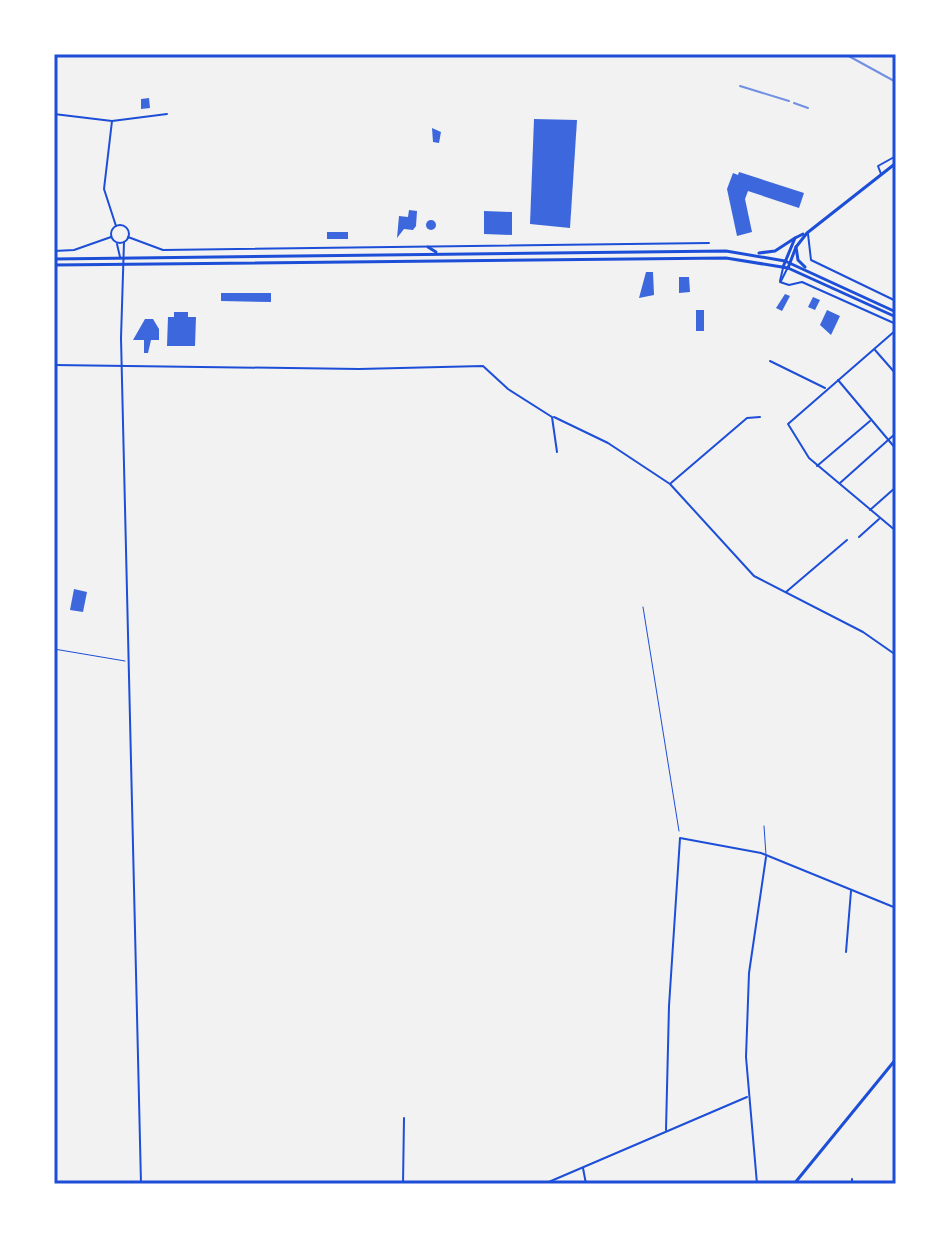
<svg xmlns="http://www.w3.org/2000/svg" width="950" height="1238" font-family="Inter,sans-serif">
<rect width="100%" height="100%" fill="#f2f2f2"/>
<!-- building -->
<g fill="#3d67dc">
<path d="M 149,98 L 150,108 L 141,109 L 141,99 Z"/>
<path d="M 534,119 L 577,120 L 570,228 L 530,224 Z"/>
<path d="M 432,128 L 441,132 L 439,143 L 433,142 Z"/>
<path d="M 739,172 L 804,193 L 799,208 L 748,191 L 745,199 L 752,232 L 737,236 L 727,189 L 733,173 L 738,175 Z"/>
<path d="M 409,210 L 417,211 L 416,226 L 413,230 L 404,229 L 397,238 L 399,216 L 408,217 Z"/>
<path d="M 484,211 L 512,212 L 512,235 L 484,234 Z"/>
<circle cx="431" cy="225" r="5"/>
<rect x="327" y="232" width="21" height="7"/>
<path d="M 646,272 L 653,272 L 654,295 L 639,298 Z"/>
<path d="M 679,277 L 689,277 L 690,292 L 679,293 Z"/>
<path d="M 221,293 L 271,293 L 271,302 L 221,301 Z"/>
<path d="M 785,294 L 790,296 L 782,311 L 776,308 Z"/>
<path d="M 813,297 L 820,300 L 815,310 L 808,307 Z"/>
<rect x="696" y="310" width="8" height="21"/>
<path d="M 827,310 L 840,316 L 831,335 L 820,325 Z"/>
<path d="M 174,312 L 188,312 L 188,317 L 196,317 L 195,346 L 167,346 L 168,317 L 174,317 Z"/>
<path d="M 145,319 L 153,319 L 159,329 L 159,340 L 151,340 L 148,353 L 144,353 L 144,340 L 133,340 Z"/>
<path d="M 74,589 L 87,592 L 83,612 L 70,610 Z"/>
</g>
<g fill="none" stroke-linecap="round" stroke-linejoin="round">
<!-- path -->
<path stroke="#1d4ed8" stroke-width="1" d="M 643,607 L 679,831"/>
<!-- service -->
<g stroke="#1d4ed8" stroke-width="1">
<path d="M 54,649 L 125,661"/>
<path d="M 764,826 L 766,855"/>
</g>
<!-- minor -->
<g stroke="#1d4ed8" stroke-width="2">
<path d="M 54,114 L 112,121 L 167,114"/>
<path d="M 112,121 L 104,189 L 116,226"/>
<path d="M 881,174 L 878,166 L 896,156"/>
<circle cx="120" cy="234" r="9"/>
<path d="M 808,234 L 811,260 L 896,301"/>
<path d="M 128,237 L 163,250 L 709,243"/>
<path d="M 124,242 L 121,338 L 141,1184"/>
<path d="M 117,244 L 120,257"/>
<path d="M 54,251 L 74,250 L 111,237"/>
<path d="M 780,281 L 783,268"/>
<path d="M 781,281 L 787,269"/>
<path d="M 780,282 L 789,285 L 802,282 L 896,324"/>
<path d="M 896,330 L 788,424 L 809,458 L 896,531"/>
<path d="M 875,350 L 896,374"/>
<path d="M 770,361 L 825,388"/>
<path d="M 54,365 L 359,369 L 483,366 L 508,389 L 552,417 L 557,452"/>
<path d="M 838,380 L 896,449"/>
<path d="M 554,417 L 608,443 L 670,484 L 754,576 L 863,632 L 896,655"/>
<path d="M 817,466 L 870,421"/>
<path d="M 671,483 L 747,418 L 760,417"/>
<path d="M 840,483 L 896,433"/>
<path d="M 870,510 L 896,487"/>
<path d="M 859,537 L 879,519"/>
<path d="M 786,592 L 847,540"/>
<path d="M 846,952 L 851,891"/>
<path d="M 666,1130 L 669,1006 L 680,838 L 761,853 L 896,908"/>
<path d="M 583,1168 L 586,1184"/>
<path d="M 852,1179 L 852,1184"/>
<path d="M 403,1184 L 404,1118"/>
<path d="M 544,1184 L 747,1097"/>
<path d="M 757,1184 L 746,1057 L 749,973 L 766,857"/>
</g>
<!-- secondary -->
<g stroke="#1d4ed8" stroke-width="3">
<path d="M 783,267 L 795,238 L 803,234"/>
<path d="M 788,268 L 796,247 L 807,233 L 896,163"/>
<path d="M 794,1184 L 896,1059"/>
</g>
<!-- primary -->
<g stroke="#1d4ed8" stroke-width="3">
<path d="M 428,247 L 436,252"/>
<path d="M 796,247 L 798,260 L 805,267"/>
<path d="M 759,253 L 775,251 L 795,238"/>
<path d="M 54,259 L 726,251 L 785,261 L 896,312"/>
<path d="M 54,265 L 726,258 L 788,268 L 896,317"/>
</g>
<!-- rail -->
<g stroke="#7290e2" stroke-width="2">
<path d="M 845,54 L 896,82"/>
<path d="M 740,86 L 789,101"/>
<path d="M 794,103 L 808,108"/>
</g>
</g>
<!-- border -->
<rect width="950" height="1238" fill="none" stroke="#ffffff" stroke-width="112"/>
<rect x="56" y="56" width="838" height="1126" fill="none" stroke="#1d4ed8" stroke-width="3"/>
</svg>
